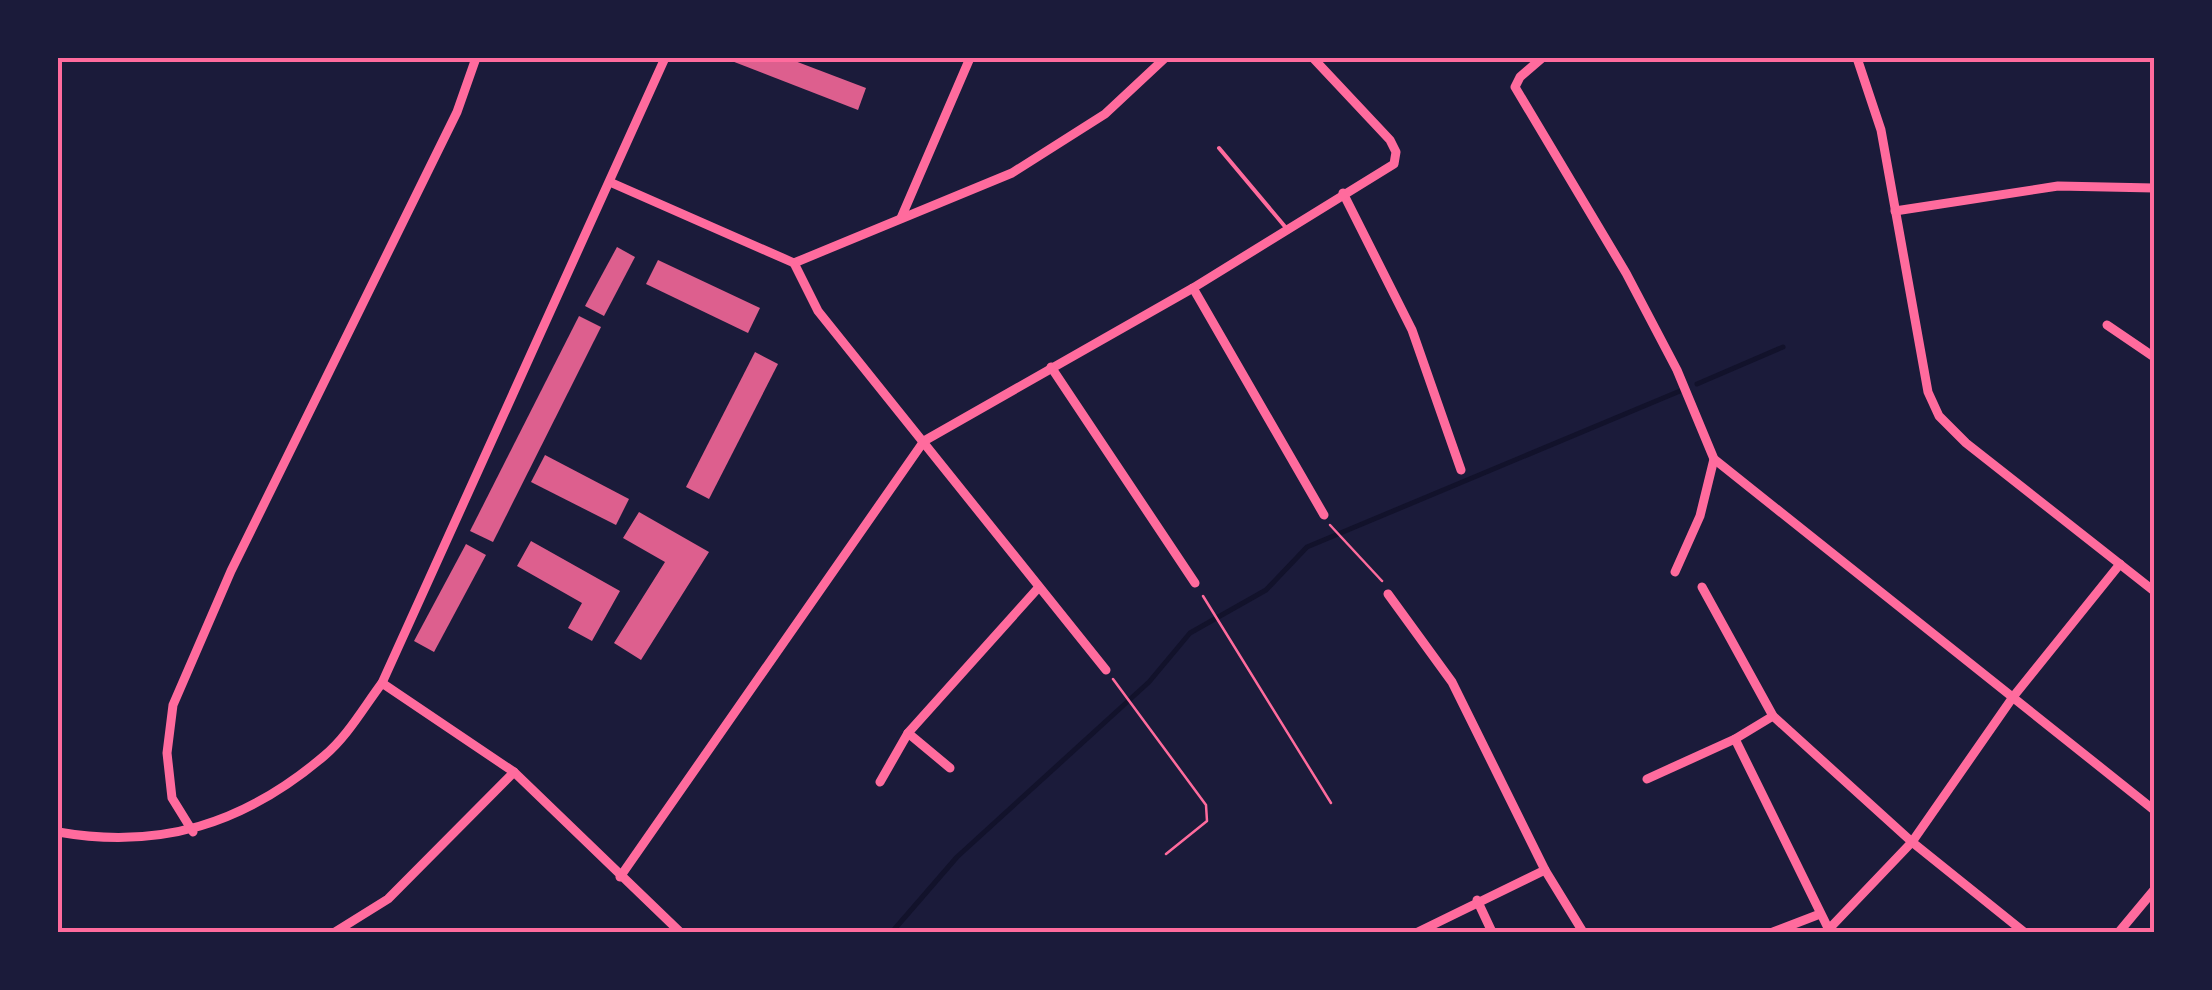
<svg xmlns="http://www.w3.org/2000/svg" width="2212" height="990" font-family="Commissioner,sans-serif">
<rect width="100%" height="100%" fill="#1b1b3a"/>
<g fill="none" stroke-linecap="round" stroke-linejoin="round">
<!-- stream -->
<g stroke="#12122b" stroke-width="5">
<path d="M 1697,384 L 1783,347"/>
<path d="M 892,932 L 957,857 L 1149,682 L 1190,633 L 1266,590 L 1307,547 L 1680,391"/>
</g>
</g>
<!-- building -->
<g fill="#dd5f8e">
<path d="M 724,58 L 787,58 L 866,88 L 858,110 Z"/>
<path d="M 617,247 L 635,257 L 604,316 L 585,306 Z"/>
<path d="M 658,260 L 760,308 L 748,333 L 646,284 Z"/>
<path d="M 579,316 L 601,327 L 493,542 L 470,531 Z"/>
<path d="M 755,352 L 778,364 L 709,499 L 686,487 Z"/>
<path d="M 545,455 L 629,499 L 616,525 L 531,482 Z"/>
<path d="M 639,512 L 709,552 L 641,660 L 614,643 L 665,562 L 623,538 Z"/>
<path d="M 531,541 L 620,591 L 592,641 L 568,628 L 582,603 L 517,566 Z"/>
<path d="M 466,544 L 486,555 L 434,652 L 414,641 Z"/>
</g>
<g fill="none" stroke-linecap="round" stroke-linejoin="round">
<!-- path -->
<g stroke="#ff6b9d" stroke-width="2.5">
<path d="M 1330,525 L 1382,581"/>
<path d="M 1203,596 L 1331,803"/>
<path d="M 1113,679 L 1206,805 L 1207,821 L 1166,854"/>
</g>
<!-- service -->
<path stroke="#ff6b9d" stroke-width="4" d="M 1219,148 L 1287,229"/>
<!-- minor -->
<g stroke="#ff6b9d" stroke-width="9">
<path d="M 1542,58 L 1520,77 L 1515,87 L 1626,273 L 1677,370 L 1714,459 L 2154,810"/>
<path d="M 1857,58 L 1881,130 L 1928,392 L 1939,416 L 1966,443 L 2154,591"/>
<path d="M 612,183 L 794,263 L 1012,173 L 1105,114 L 1165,58"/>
<path d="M 1343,193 L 1412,330 L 1461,470"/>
<path d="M 1895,211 L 2058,186 L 2154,188"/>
<path d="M 901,218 L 970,58"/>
<path d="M 794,263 L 818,311 L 1106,670"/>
<path d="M 1193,288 L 1324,515"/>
<path d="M 2107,325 L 2154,357"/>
<path d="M 1051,367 L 1195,583"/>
<path d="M 1675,572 L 1700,516 L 1714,459"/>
<path d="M 1702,587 L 1773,716 L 1912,842 L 2024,932"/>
<path d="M 1388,594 L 1452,682 L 1545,870 L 1583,932"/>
<path d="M 382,683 L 514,772 L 680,932"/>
<path d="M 1773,716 L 1735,739 L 1830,932"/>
<path d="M 950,768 L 908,733 L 1039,587"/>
<path d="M 1647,779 L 1735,739"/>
<path d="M 880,782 L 908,733"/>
<path d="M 58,832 C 160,850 244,824 324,756 C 347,737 364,707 382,683 L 665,58"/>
<path d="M 193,832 L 172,798 L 167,753 L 173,705 L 231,571 L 457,112 L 476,58"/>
<path d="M 620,877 L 924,441 L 1193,288 L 1394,164 L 1396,152 L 1390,140 L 1313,58"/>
<path d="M 1477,900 L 1492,932"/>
<path d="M 1828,930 L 1912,842 L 2013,697 L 2120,564"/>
<path d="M 335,932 L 388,899 L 514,772"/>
<path d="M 1418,932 L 1545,870"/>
<path d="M 1773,932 L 1820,914"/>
<path d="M 2119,932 L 2154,890"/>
</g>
</g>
<!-- border -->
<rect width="2212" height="990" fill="none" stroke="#1b1b3a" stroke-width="120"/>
<rect x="60" y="60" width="2092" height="870" fill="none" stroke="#ff6b9d" stroke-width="4"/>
</svg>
